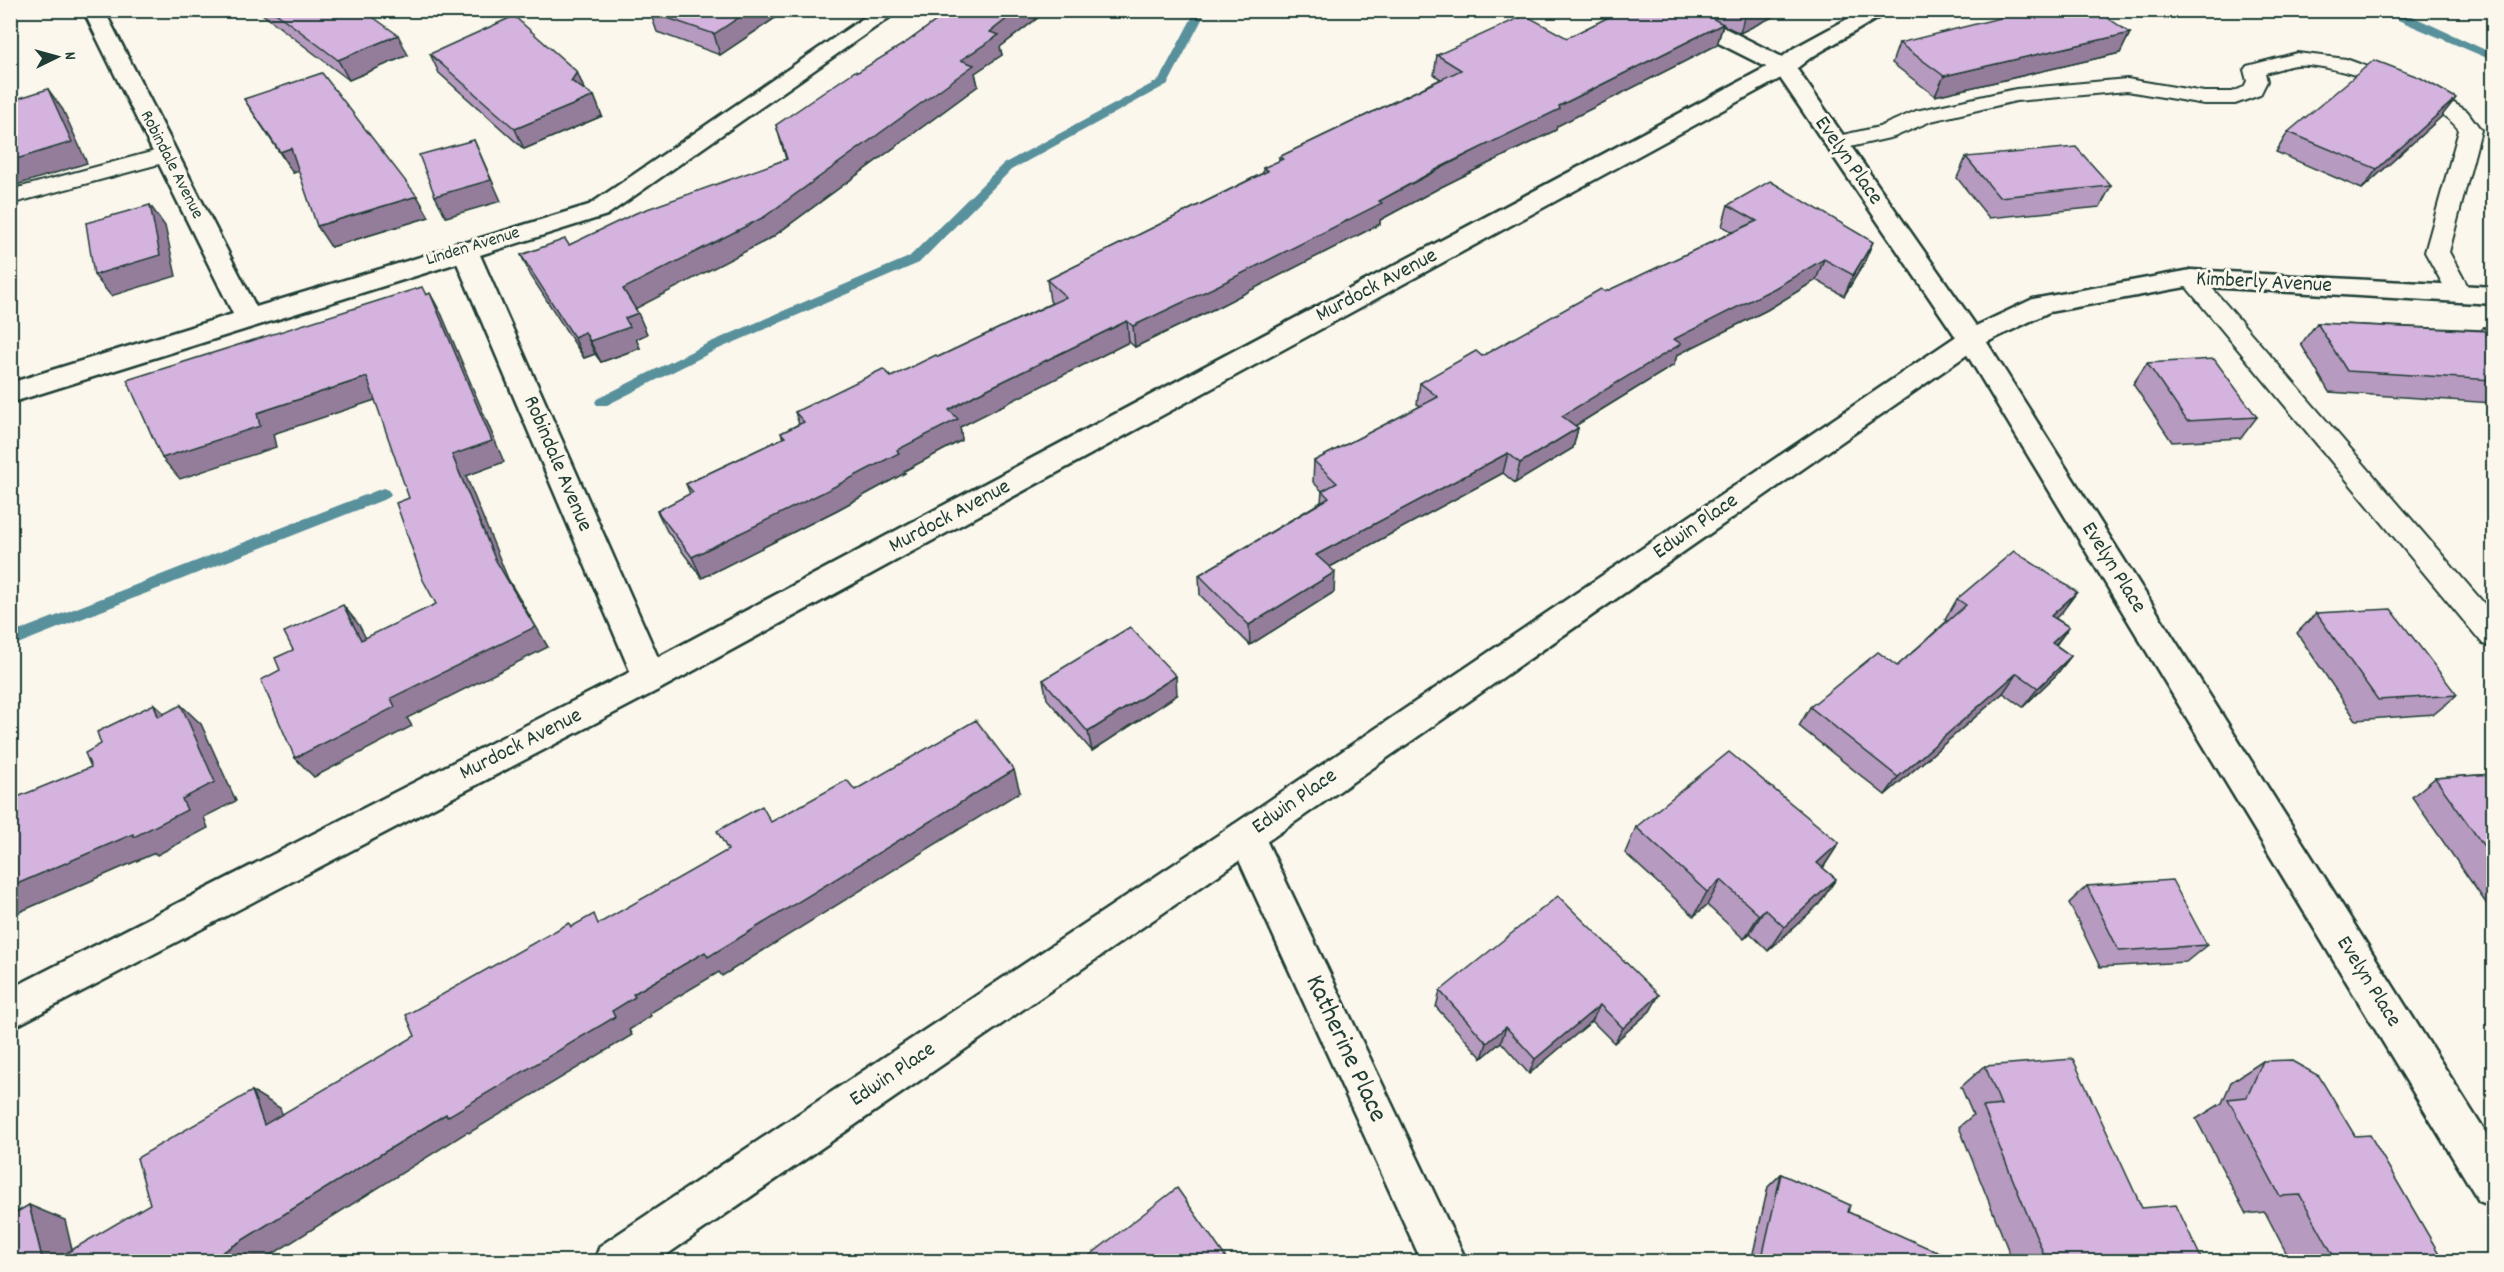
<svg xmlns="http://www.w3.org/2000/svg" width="2504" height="1272" font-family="Dekko,sans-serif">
<rect width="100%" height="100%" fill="#fbf7ec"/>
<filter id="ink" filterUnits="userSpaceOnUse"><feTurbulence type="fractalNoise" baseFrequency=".0167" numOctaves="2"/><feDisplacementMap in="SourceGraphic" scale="12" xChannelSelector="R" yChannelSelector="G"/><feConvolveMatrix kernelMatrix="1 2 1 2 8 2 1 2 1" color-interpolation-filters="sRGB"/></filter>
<g filter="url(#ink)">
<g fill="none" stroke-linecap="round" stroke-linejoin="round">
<!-- stream -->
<g fill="#59909b" fill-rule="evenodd">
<path d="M 1196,10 L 1207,10 L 1168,84 L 1011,170 L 919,263 L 714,351 L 607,405 L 597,405 L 595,402 L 597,399 L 704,345 L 909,257 L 1003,164 L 1159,80 Z"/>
<path d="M 2387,10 L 2399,10 L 2494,54 L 2494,61 L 2398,20 Z"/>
<path d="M 383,488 L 388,490 L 391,494 L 388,498 L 10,647 L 10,634 Z"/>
</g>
<defs>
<g id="service">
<path d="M 2297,53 L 2346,59 L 2435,92 L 2467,111 L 2481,130 L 2449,252 L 2472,294 L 2469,299 L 2460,302 L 2451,299 L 2425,252 L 2459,130 C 2440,101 2332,61 2296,65 C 2286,66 2275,71 2265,73 L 2267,81 L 2260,95 L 2235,104 L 2204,104 L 2127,91 L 2016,101 L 1931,121 L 1894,137 L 1837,150 L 1829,148 L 1826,143 L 1829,138 L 1879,127 L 1916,111 L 2016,89 L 2127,79 L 2204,92 L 2232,92 L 2244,87 L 2247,81 L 2244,70 L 2247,66 Z"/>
<path d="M 166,148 L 174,150 L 177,155 L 174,160 L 10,204 L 10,190 Z"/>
<path d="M 2191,270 L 2199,273 L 2494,615 L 2494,648 L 2483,644 L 2183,283 L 2179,278 L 2183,273 Z"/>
</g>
<g id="minor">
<path d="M 83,10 L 104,10 L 256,307 L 453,247 L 455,243 L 468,242 L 589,205 L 875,10 L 900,10 L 607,215 L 480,255 L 667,678 L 662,688 L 650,692 L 638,688 L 633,678 L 457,263 L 10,403 L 10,383 L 233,314 Z"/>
<path d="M 1661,10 L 1689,10 L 1792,62 L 1981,333 L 2494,1146 L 2494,1207 L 2479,1201 L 1960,343 L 1776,72 L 1663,15 Z"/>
<path d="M 1246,820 L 1259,825 L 1467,1262 L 1422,1262 L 1228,836 L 1233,825 Z"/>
</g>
<g id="tertiary">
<path d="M 1864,10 L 1891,10 L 1810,58 L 1792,72 L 662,688 L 10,1029 L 10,989 L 638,668 L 1776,62 L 1794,48 Z"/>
<path d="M 2191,270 L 2494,287 L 2494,304 L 2191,286 L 2049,312 L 1981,345 L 1259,847 L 656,1262 L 594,1262 L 600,1246 L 1233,825 L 1961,333 L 2033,299 Z"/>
</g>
</defs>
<!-- service casing -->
<use href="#service" stroke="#1f3d34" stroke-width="4"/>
<!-- minor casing -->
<use href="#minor" stroke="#1f3d34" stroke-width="5"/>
<!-- tertiary casing -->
<use href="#tertiary" stroke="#1f3d34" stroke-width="5"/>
<!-- service -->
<use href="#service" fill="#fbf7ec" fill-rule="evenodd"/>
<!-- minor -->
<use href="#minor" fill="#fbf7ec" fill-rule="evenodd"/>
<!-- tertiary -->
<use href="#tertiary" fill="#fbf7ec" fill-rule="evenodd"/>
</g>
<!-- wall -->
<g fill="#b69abf" stroke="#1f3d34" stroke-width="1.5">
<path d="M 257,10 L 363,10 L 408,55 L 349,80 Z"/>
<path d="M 653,10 L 787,10 L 720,55 L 657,32 L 650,12 Z"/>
<path d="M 951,10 L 1048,10 L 1000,47 L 1002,55 L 975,73 L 978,86 L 771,238 L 635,308 L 647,334 L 636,339 L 640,348 L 601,362 L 595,354 L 584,358 L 531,276 L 521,255 L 569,245 L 786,159 L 776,125 L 907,42 Z"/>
<path d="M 1437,10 L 1466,10 L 1450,18 Z"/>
<path d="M 1623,10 L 1787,10 L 1740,33 L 1723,25 L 1717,45 L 1557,126 L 1556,130 L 1441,187 L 1380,220 L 1380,224 L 1216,308 L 1135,347 L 1129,342 L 980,416 L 960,427 L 962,440 L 904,471 L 905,473 L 837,510 L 702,578 L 667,531 L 657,511 L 690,494 L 686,484 L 783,438 L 781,433 L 799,424 L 795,412 L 891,377 L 938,357 L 1052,303 L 1050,301 L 1047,280 L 1263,173 L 1263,168 L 1279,161 L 1279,157 L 1441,79 L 1434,75 L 1437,55 L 1567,38 Z"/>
<path d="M 2130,33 L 2120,53 L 1935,96 L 1892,63 L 1899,43 Z"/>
<path d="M 430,54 L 577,72 L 584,89 L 594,96 L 602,116 L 524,149 L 439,73 Z"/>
<path d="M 244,99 L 417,196 L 429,217 L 331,247 L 299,171 L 293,173 Z"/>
<path d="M 2441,117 L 2362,189 L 2276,152 L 2288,132 Z"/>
<path d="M 1966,157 L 2111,186 L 2100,207 L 1989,218 L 1957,178 Z"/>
<path d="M 1728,205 L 1864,263 L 1844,296 L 1816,280 L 1767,310 L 1677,355 L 1674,365 L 1575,426 L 1578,428 L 1573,448 L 1515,483 L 1503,473 L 1330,567 L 1334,592 L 1250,645 L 1200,595 L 1199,575 L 1321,502 L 1322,491 L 1313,482 L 1314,461 L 1421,406 L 1417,404 L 1420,383 L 1482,356 L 1605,292 L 1733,232 L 1722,226 Z"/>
<path d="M 2317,323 L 2481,330 L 2484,327 L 2493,327 L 2493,403 L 2329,392 L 2301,344 Z"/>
<path d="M 2147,363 L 2257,417 L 2241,438 L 2172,442 L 2133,384 Z"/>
<path d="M 1957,599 L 2062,612 L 2055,618 L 2069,627 L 2056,645 L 2071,656 L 2056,675 L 2023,707 L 2003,693 L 1885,795 L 1799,726 L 1810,707 L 1897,666 L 1947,621 L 1945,620 Z"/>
<path d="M 2316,613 L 2457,695 L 2434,714 L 2356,720 L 2297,633 Z"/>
<path d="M 1043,680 L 1177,695 L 1092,751 L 1047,699 Z"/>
<path d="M 2493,774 L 2493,913 L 2412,797 L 2435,778 Z"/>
<path d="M 1636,827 L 1839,843 L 1823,868 L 1836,879 L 1819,904 L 1768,951 L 1750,933 L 1744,939 L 1707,905 L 1694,916 L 1625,853 Z"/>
<path d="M 2087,886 L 2207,945 L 2186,962 L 2100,967 L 2069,903 Z"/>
<path d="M 1440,991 L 1659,995 L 1650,1011 L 1614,1043 L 1592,1021 L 1529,1074 L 1501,1042 L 1482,1058 L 1436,1007 Z"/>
<path d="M 2263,1061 L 2355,1136 L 2444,1262 L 2291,1262 L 2265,1212 L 2246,1214 L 2196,1119 L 2222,1103 L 2231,1082 Z"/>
<path d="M 1985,1066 L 2142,1208 L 2203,1262 L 2013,1262 L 1959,1127 L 1973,1115 L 1961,1087 Z"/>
<path d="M 1781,1174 L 1848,1212 L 1943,1262 L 1751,1262 L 1768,1187 Z"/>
</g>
<!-- shaded-wall -->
<g fill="#947d9b" stroke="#1f3d34" stroke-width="1.5">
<path d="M 750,10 L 787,10 L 720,55 L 714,34 Z"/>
<path d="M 1018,10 L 1048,10 L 1000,47 L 1002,55 L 975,73 L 978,86 L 771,238 L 633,310 L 623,289 L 961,60 L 990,32 Z"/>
<path d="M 1450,10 L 1466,10 L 1450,18 Z"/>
<path d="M 1752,10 L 1787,10 L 1740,33 L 1745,14 Z"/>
<path d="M 1723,24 L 1717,45 L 1557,126 L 1556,130 L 1441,187 L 1380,220 L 1380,224 L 1216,308 L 1135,347 L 1133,326 L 1379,201 L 1559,106 Z"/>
<path d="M 2130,33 L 2120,53 L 1935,96 L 1944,76 Z"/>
<path d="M 398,35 L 408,55 L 349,80 L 338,60 Z"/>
<path d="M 10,57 L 21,123 L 10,110 Z"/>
<path d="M 577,72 L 585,91 L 571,81 Z"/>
<path d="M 48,89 L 63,110 L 87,163 L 10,187 L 10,161 Z"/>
<path d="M 594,96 L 602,116 L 524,149 L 515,129 Z"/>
<path d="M 2456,98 L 2441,117 L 2362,189 L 2377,169 Z"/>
<path d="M 474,140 L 501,201 L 446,217 L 435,196 Z"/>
<path d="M 291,148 L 304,169 L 293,173 L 280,152 Z"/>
<path d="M 417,196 L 429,217 L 331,247 L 317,226 Z"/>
<path d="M 150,205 L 165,226 L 176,276 L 111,296 L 94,275 Z"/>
<path d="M 1873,242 L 1864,263 L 1844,296 L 1853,275 Z"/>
<path d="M 1824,259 L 1816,280 L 1767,310 L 1677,355 L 1674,365 L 1557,437 L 1562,416 L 1674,339 Z"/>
<path d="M 430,293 L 442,315 L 504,462 L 466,476 L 508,579 L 548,647 L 407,718 L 412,726 L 314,777 L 295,758 L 391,698 L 495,559 L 452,455 Z"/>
<path d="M 638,313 L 647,334 L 636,339 L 640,348 L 601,362 L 590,341 L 625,318 Z"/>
<path d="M 1127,321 L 1129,342 L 960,427 L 962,440 L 904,471 L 905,473 L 837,510 L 702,578 L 692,557 L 897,450 L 949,410 L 975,395 Z"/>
<path d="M 585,332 L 595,354 L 584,358 L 574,337 Z"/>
<path d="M 367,377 L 381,398 L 273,434 L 276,447 L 180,479 L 162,458 L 257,413 Z"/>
<path d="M 1578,428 L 1573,448 L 1515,483 L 1520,463 Z"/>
<path d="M 1508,453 L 1503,473 L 1315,575 L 1316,555 Z"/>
<path d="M 1335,572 L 1334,592 L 1250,645 L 1249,625 Z"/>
<path d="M 2077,592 L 2062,612 L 2037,636 L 2051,616 Z"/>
<path d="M 343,605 L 359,625 L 377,660 L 361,640 Z"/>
<path d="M 2069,627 L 2054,647 L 2052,643 Z"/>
<path d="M 2071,656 L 2056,675 L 2023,707 L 2038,688 Z"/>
<path d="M 2017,673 L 2003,693 L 1885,795 L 1898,777 Z"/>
<path d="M 1176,676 L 1177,695 L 1092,751 L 1088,732 Z"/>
<path d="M 154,704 L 175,723 L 158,717 Z"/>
<path d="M 181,705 L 201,724 L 236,801 L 204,817 L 208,828 L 157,855 L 155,853 L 10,916 L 10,887 L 182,799 Z"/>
<path d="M 1014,770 L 1020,792 L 722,976 L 719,972 L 650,1013 L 651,1016 L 629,1030 L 632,1035 L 469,1133 L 467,1132 L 260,1262 L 207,1262 L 612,1011 L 633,994 Z"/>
<path d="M 1839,843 L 1822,869 L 1817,863 Z"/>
<path d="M 1836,879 L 1819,904 L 1768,951 L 1784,927 Z"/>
<path d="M 1721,880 L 1707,905 L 1694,916 L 1707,892 Z"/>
<path d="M 1765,909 L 1750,933 L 1744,939 L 1759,915 Z"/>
<path d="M 1659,995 L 1650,1011 L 1614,1043 L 1623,1028 Z"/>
<path d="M 1600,1005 L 1592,1021 L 1529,1074 L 1535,1059 Z"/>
<path d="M 1506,1027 L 1501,1042 L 1482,1058 L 1487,1043 Z"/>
<path d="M 252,1091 L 280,1108 L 292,1141 L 264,1125 Z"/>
<path d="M 29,1205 L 65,1220 L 75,1262 L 43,1262 Z"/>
</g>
<!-- building -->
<g fill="#d4b3de" stroke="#1f3d34" stroke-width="1.5">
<path d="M 272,10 L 363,10 L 398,35 L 338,60 Z"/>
<path d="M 653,10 L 750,10 L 714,34 L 650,12 Z"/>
<path d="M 951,10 L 1018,10 L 990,32 L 999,35 L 961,60 L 974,65 L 764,217 L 623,289 L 638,313 L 625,318 L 630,327 L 590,341 L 585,332 L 574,337 L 521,255 L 565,239 L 569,245 L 636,213 L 787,159 L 776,125 L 855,71 L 858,72 L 907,42 Z"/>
<path d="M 1623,10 L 1697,10 L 1723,24 L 1559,106 L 1560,109 L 1443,166 L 1379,201 L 1382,203 L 1215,287 L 1133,326 L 1127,321 L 975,395 L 949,410 L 958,419 L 897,450 L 899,453 L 830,489 L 692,557 L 657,511 L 693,492 L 686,484 L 785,437 L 781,433 L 804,422 L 795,412 L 883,369 L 891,377 L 936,355 L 938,357 L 1066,297 L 1047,280 L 1268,171 L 1263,168 L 1283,159 L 1279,157 L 1461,70 L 1437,55 L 1525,15 L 1567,38 Z"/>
<path d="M 1738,10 L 1752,10 L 1745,14 Z"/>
<path d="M 2032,10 L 2096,10 L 2130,33 L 1944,76 L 1899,43 Z"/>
<path d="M 514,16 L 577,72 L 571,81 L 594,96 L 515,129 L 430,54 Z"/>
<path d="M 2374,60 L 2421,78 L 2456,98 L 2377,169 L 2288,132 Z"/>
<path d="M 322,73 L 417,196 L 317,226 L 291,148 L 280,152 L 244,99 Z"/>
<path d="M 48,89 L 72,142 L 10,161 L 10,101 Z"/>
<path d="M 474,140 L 491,180 L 435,196 L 419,155 Z"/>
<path d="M 2076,147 L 2111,186 L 1999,197 L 1966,157 Z"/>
<path d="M 1770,181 L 1873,242 L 1853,275 L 1824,259 L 1775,288 L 1674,339 L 1681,344 L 1562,416 L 1578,428 L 1520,463 L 1508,453 L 1316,555 L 1335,572 L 1249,625 L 1199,575 L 1329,498 L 1322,491 L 1337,483 L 1314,461 L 1438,397 L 1420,383 L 1476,351 L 1482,356 L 1601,289 L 1605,292 L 1757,221 L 1728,205 Z"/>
<path d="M 150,205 L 160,255 L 94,275 L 86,223 Z"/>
<path d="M 422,287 L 426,295 L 430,293 L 492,441 L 452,455 L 495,559 L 535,627 L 391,698 L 395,707 L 295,758 L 261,680 L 280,670 L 275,658 L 293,650 L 284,632 L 343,605 L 361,640 L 436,604 L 423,580 L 396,503 L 409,498 L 367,377 L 257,413 L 260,426 L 162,458 L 127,380 Z"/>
<path d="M 2317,323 L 2487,331 L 2484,327 L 2493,327 L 2493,380 L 2347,371 Z"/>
<path d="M 2214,359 L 2257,417 L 2187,421 L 2147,363 Z"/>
<path d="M 2014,551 L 2077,592 L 2051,616 L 2069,627 L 2052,643 L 2071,656 L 2038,688 L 2017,673 L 1898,777 L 1810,707 L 1878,652 L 1897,666 L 1966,605 L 1957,599 Z"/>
<path d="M 2391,609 L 2457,695 L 2378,700 L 2316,613 Z"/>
<path d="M 1130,627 L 1176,676 L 1088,732 L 1043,680 Z"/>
<path d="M 154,704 L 158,717 L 181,705 L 215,782 L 182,799 L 187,810 L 134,837 L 133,834 L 10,887 L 10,800 L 91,767 L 85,753 L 101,744 L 97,732 Z"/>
<path d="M 976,720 L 1014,770 L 708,957 L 705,952 L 633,994 L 635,997 L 612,1011 L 615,1017 L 447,1117 L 446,1114 L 207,1262 L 51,1262 L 150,1204 L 137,1158 L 252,1091 L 264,1125 L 415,1036 L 406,1015 L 569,923 L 571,927 L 594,914 L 598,924 L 728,850 L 717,831 L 762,806 L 771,822 L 847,780 L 855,790 Z"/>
<path d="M 1729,752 L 1839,843 L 1817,863 L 1836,879 L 1784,927 L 1765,909 L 1759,915 L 1721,880 L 1707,892 L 1636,827 Z"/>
<path d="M 2493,774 L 2493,859 L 2435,778 Z"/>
<path d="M 2172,880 L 2207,945 L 2119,951 L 2087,886 Z"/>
<path d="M 1558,896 L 1659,995 L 1623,1028 L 1600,1005 L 1535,1059 L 1506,1027 L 1487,1043 L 1440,991 Z"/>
<path d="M 2073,1059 L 2142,1208 L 2176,1205 L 2203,1262 L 2047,1262 L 1983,1107 L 2001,1105 L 1985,1066 Z"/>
<path d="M 2290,1060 L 2319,1076 L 2355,1136 L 2370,1135 L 2444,1262 L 2337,1262 L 2300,1195 L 2280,1196 L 2228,1099 L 2247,1097 L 2263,1061 Z"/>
<path d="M 1781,1174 L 1850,1205 L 1848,1212 L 1944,1255 L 1943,1262 L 1761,1262 Z"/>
<path d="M 1177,1188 L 1229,1262 L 1081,1262 Z"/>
<path d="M 29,1205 L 43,1262 L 10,1262 L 10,1216 Z"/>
</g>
</g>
<g text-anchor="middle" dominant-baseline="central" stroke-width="6" stroke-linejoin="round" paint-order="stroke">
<!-- far-street labels -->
<g font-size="18" fill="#1f3d34" stroke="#fbf7ec">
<text transform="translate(171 165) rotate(63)">Robindale Avenue</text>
<text transform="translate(473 247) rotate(-17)">Linden Avenue</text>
</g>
<!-- street labels -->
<g font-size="22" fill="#1f3d34" stroke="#fbf7ec">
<text transform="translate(1848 161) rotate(55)">Evelyn Place</text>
<text transform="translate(2264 283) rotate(3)">Kimberly Avenue</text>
<text transform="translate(1377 286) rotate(-28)">Murdock Avenue</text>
<text transform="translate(557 464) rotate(67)">Robindale Avenue</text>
<text transform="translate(950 517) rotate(-28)">Murdock Avenue</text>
<text transform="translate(1696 527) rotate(-35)">Edwin Place</text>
<text transform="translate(2113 568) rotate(58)">Evelyn Place</text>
<text transform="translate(521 745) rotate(-27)">Murdock Avenue</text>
<text transform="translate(1295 802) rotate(-35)">Edwin Place</text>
<text transform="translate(2368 982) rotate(58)">Evelyn Place</text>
<text transform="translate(893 1075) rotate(-34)">Edwin Place</text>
</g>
<!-- near-street labels -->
<g font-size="27" fill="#1f3d34" stroke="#fbf7ec">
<text transform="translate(1345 1049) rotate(65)">Katherine Place</text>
</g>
</g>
<!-- margin -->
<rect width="2504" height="1272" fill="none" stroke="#fbf7ec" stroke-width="36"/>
<rect x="18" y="18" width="2468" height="1236" fill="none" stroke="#1f3d34" stroke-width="2" filter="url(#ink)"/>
<!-- north arrow -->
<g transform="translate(57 57) rotate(85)" stroke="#fbf7ec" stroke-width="4.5" paint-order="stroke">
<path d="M0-4.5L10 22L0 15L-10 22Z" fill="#1f3d34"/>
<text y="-9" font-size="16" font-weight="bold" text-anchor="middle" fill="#1f3d34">N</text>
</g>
</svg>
